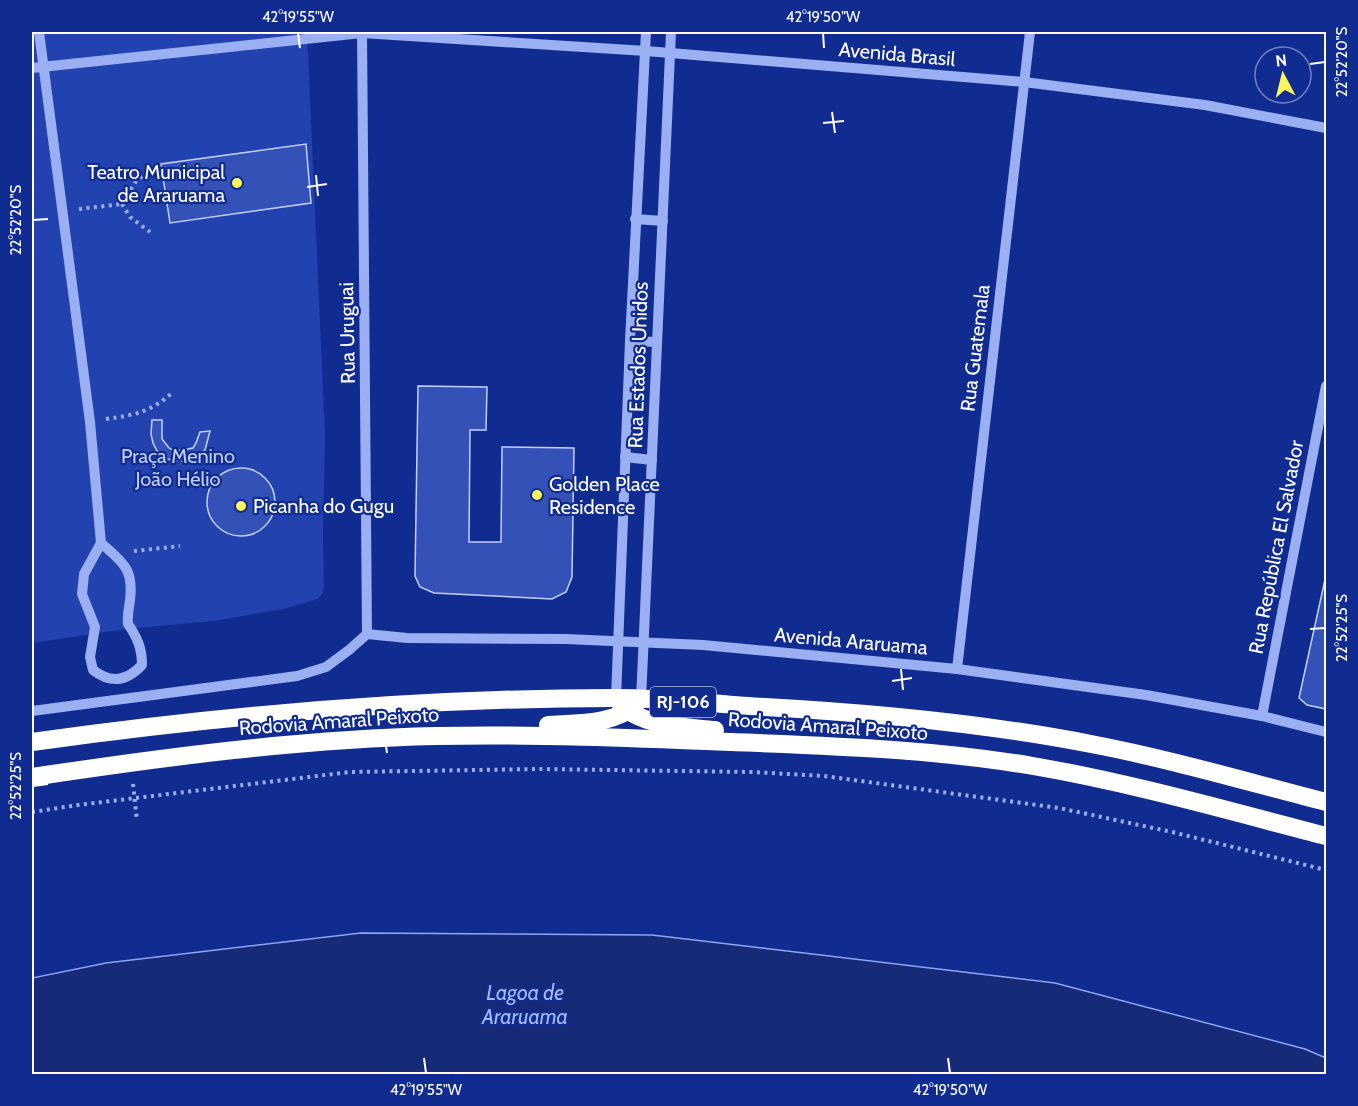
<svg xmlns="http://www.w3.org/2000/svg" width="1358" height="1106" font-family="Cabin,sans-serif">
<rect width="100%" height="100%" fill="#112c90"/>
<!-- green -->
<path fill="#2242b0" d="M 32,32 L 307,32 L 325,435 L 323,537 L 324,586 L 323,593 L 318,599 L 283,609 L 213,621 L 126,629 L 32,643 Z"/>
<!-- water -->
<path fill="#172a77" stroke="#8da6f6" stroke-width="1.5" d="M 361,933 L 652,935 L 1055,983 L 1305,1049 L 1326,1058 L 1326,1074 L 32,1074 L 32,978 L 106,963 Z"/>
<!-- building -->
<g fill="#3451b8" stroke="#c3d0fd" stroke-width="1.5">
<path d="M 306,144 L 311,203 L 170,223 L 161,164 Z"/>
<path d="M 418,386 L 487,387 L 486,430 L 470,430 L 469,542 L 501,542 L 502,447 L 574,448 L 572,577 L 566,592 L 552,599 L 434,593 L 420,587 L 415,576 Z"/>
<path d="M 152,420 L 162,420 L 162,439 L 169,448 L 175,451 L 193,448 L 196,443 L 200,432 L 210,431 L 205,450 L 192,459 L 182,461 L 166,459 L 157,451 L 153,443 L 151,434 Z"/>
<circle cx="241" cy="502" r="34"/>
<path d="M 1326,575 L 1326,709 L 1307,705 L 1299,698 Z"/>
</g>
<g fill="none" stroke-linecap="round" stroke-linejoin="round">
<!-- path -->
<g stroke="#9baff3" stroke-width="4" stroke-dasharray="3 4.5" stroke-linecap="butt">
<path d="M 122,204 L 130,217 L 150,232"/>
<path d="M 79,209 L 122,204 L 136,181 L 145,174"/>
<path d="M 106,419 C 135,415 151,412 173,392"/>
<path d="M 134,551 L 180,546"/>
<path d="M 133,784 L 137,821"/>
<path d="M 32,812 L 78,805 L 350,772 L 539,769 L 752,772 L 824,776 L 1059,808 L 1172,832 L 1326,870"/>
</g>
<!-- minor -->
<g stroke="#9baff3" stroke-width="10">
<path d="M 39,32 L 90,422 L 101,543 L 84,574 L 82,594 L 95,627 L 90,657 L 93,670 C 111,684 127,681 142,665 C 142,648 137,637 128,624 C 127,615 129,608 130,600 C 134,568 122,562 101,543"/>
<path d="M 362,32 L 367,634"/>
<path d="M 32,68 L 362,33 L 646,51 L 1024,82 L 1205,105 L 1326,128"/>
<path d="M 635,219 L 663,221"/>
<path d="M 630,341 L 657,342"/>
<path d="M 625,457 L 652,460"/>
<path d="M 367,634 L 407,638 L 566,639 L 703,645 L 957,669 L 1146,695 L 1262,716 L 1326,732"/>
<path d="M 957,669 L 1030,32"/>
<path d="M 616,698 L 630,341 L 646,32"/>
<path d="M 641,700 L 671,32"/>
<path d="M 32,711 L 297,676 L 326,667 L 349,650 L 367,634"/>
<path d="M 1262,716 L 1326,386"/>
</g>
<!-- highway -->
<g stroke="#fff" stroke-width="18">
<path d="M 616,698 C 621,703 625,709 630,712 C 655,727 687,727 715,730"/>
<path d="M 548,725 C 577,723 615,725 636,704"/>
<path d="M 32,742 C 224,715 419,698 614,698 C 664,698 715,704 765,707 C 874,713 983,723 1091,744 C 1170,759 1248,782 1326,802"/>
<path d="M 32,777 C 165,757 301,739 436,736 C 535,734 633,738 732,742 C 832,746 934,749 1033,766 C 1132,783 1229,811 1326,836"/>
</g>
</g>
<!-- ticks -->
<path fill="none" stroke="#fff" stroke-width="2" d="M 298,33 L 300,48M 823,33 L 824,48M 1310,64 L 1325,62M 832,112 L 835,133M 823,123 L 844,121M 316,175 L 318,196M 307,187 L 327,184M 33,220 L 48,219M 1310,629 L 1325,628M 901,669 L 903,690M 892,681 L 912,678M 384,732 L 387,753M 375,744 L 396,742M 33,786 L 48,784M 424,1058 L 426,1073M 948,1058 L 950,1073"/>
<!-- markers -->
<g fill="#fff55d" stroke="#112c90" stroke-width="2">
<circle cx="237" cy="183" r="6"/>
<circle cx="537" cy="495" r="6"/>
<circle cx="241" cy="506" r="6"/>
</g>
<g text-anchor="middle" dominant-baseline="central" stroke-width="4.5" stroke-linejoin="round" paint-order="stroke">
<!-- shield labels -->
<rect fill="#112c90" stroke="#b8c0de" stroke-width="1.5" x="650" y="687" width="66" height="30" rx="4.5"/>
<g font-size="18" font-weight="bold" fill="#fff">
<text x="683" y="702">RJ-106</text>
</g>
<!-- street labels -->
<g font-size="20" fill="#fff" stroke="#112c90">
<text transform="translate(897 54) rotate(5)">Avenida Brasil</text>
<text transform="translate(347 333) rotate(-91)">Rua Uruguai</text>
<text transform="translate(975 348) rotate(-83)">Rua Guatemala</text>
<text transform="translate(638 365) rotate(-88)">Rua Estados Unidos</text>
<text transform="translate(1276 547) rotate(-79)">Rua República El Salvador</text>
<text transform="translate(851 641) rotate(5)">Avenida Araruama</text>
<text transform="translate(339 721) rotate(-4)">Rodovia Amaral Peixoto</text>
<text transform="translate(828 726) rotate(4)">Rodovia Amaral Peixoto</text>
</g>
<!-- poi labels -->
<g font-size="20" fill="#fff" stroke="#112c90" text-anchor="start">
<text x="225" y="172" text-anchor="end">Teatro Municipal<tspan x="225" dy="23">de Araruama</tspan></text>
<text x="549" y="484">Golden Place<tspan x="549" dy="23">Residence</tspan></text>
<text x="253" y="506">Picanha do Gugu</text>
</g>
<!-- park labels -->
<g font-size="20" fill="#c3d0fd" stroke="#112c90">
<text x="178" y="456">Praça Menino<tspan x="178" dy="23">João Hélio</tspan></text>
</g>
<!-- water labels -->
<g font-size="21" font-style="italic" fill="#a7bafa" stroke="#112c90">
<text x="525" y="992">Lagoa de<tspan x="525" dy="24">Araruama</tspan></text>
</g>
</g>
<!-- border -->
<rect width="1358" height="1106" fill="none" stroke="#112c90" stroke-width="66"/>
<!-- north arrow -->
<g transform="translate(1283 75) rotate(353)"><circle r="28" fill="#112c90" stroke="#7080bc" stroke-width="1.5"/>
<path d="M0-4.5L10 22L0 15L-10 22Z" fill="#fff55d"/>
<text y="-9" font-size="16" font-weight="bold" text-anchor="middle" fill="#ffffff">N</text>
</g>
<rect x="33" y="33" width="1292" height="1040" fill="none" stroke="#fff" stroke-width="2"/>
<g font-size="15" text-anchor="middle" fill="#fff">
<text x="298" y="22">42°19'55"W</text>
<text x="823" y="22">42°19'50"W</text>
<text transform="translate(1342 62) rotate(-90)" y="5">22°52'20"S</text>
<text transform="translate(16 220) rotate(-90)" y="5">22°52'20"S</text>
<text transform="translate(1342 628) rotate(-90)" y="5">22°52'25"S</text>
<text transform="translate(16 786) rotate(-90)" y="5">22°52'25"S</text>
<text x="426" y="1095">42°19'55"W</text>
<text x="950" y="1095">42°19'50"W</text>
</g>
</svg>
